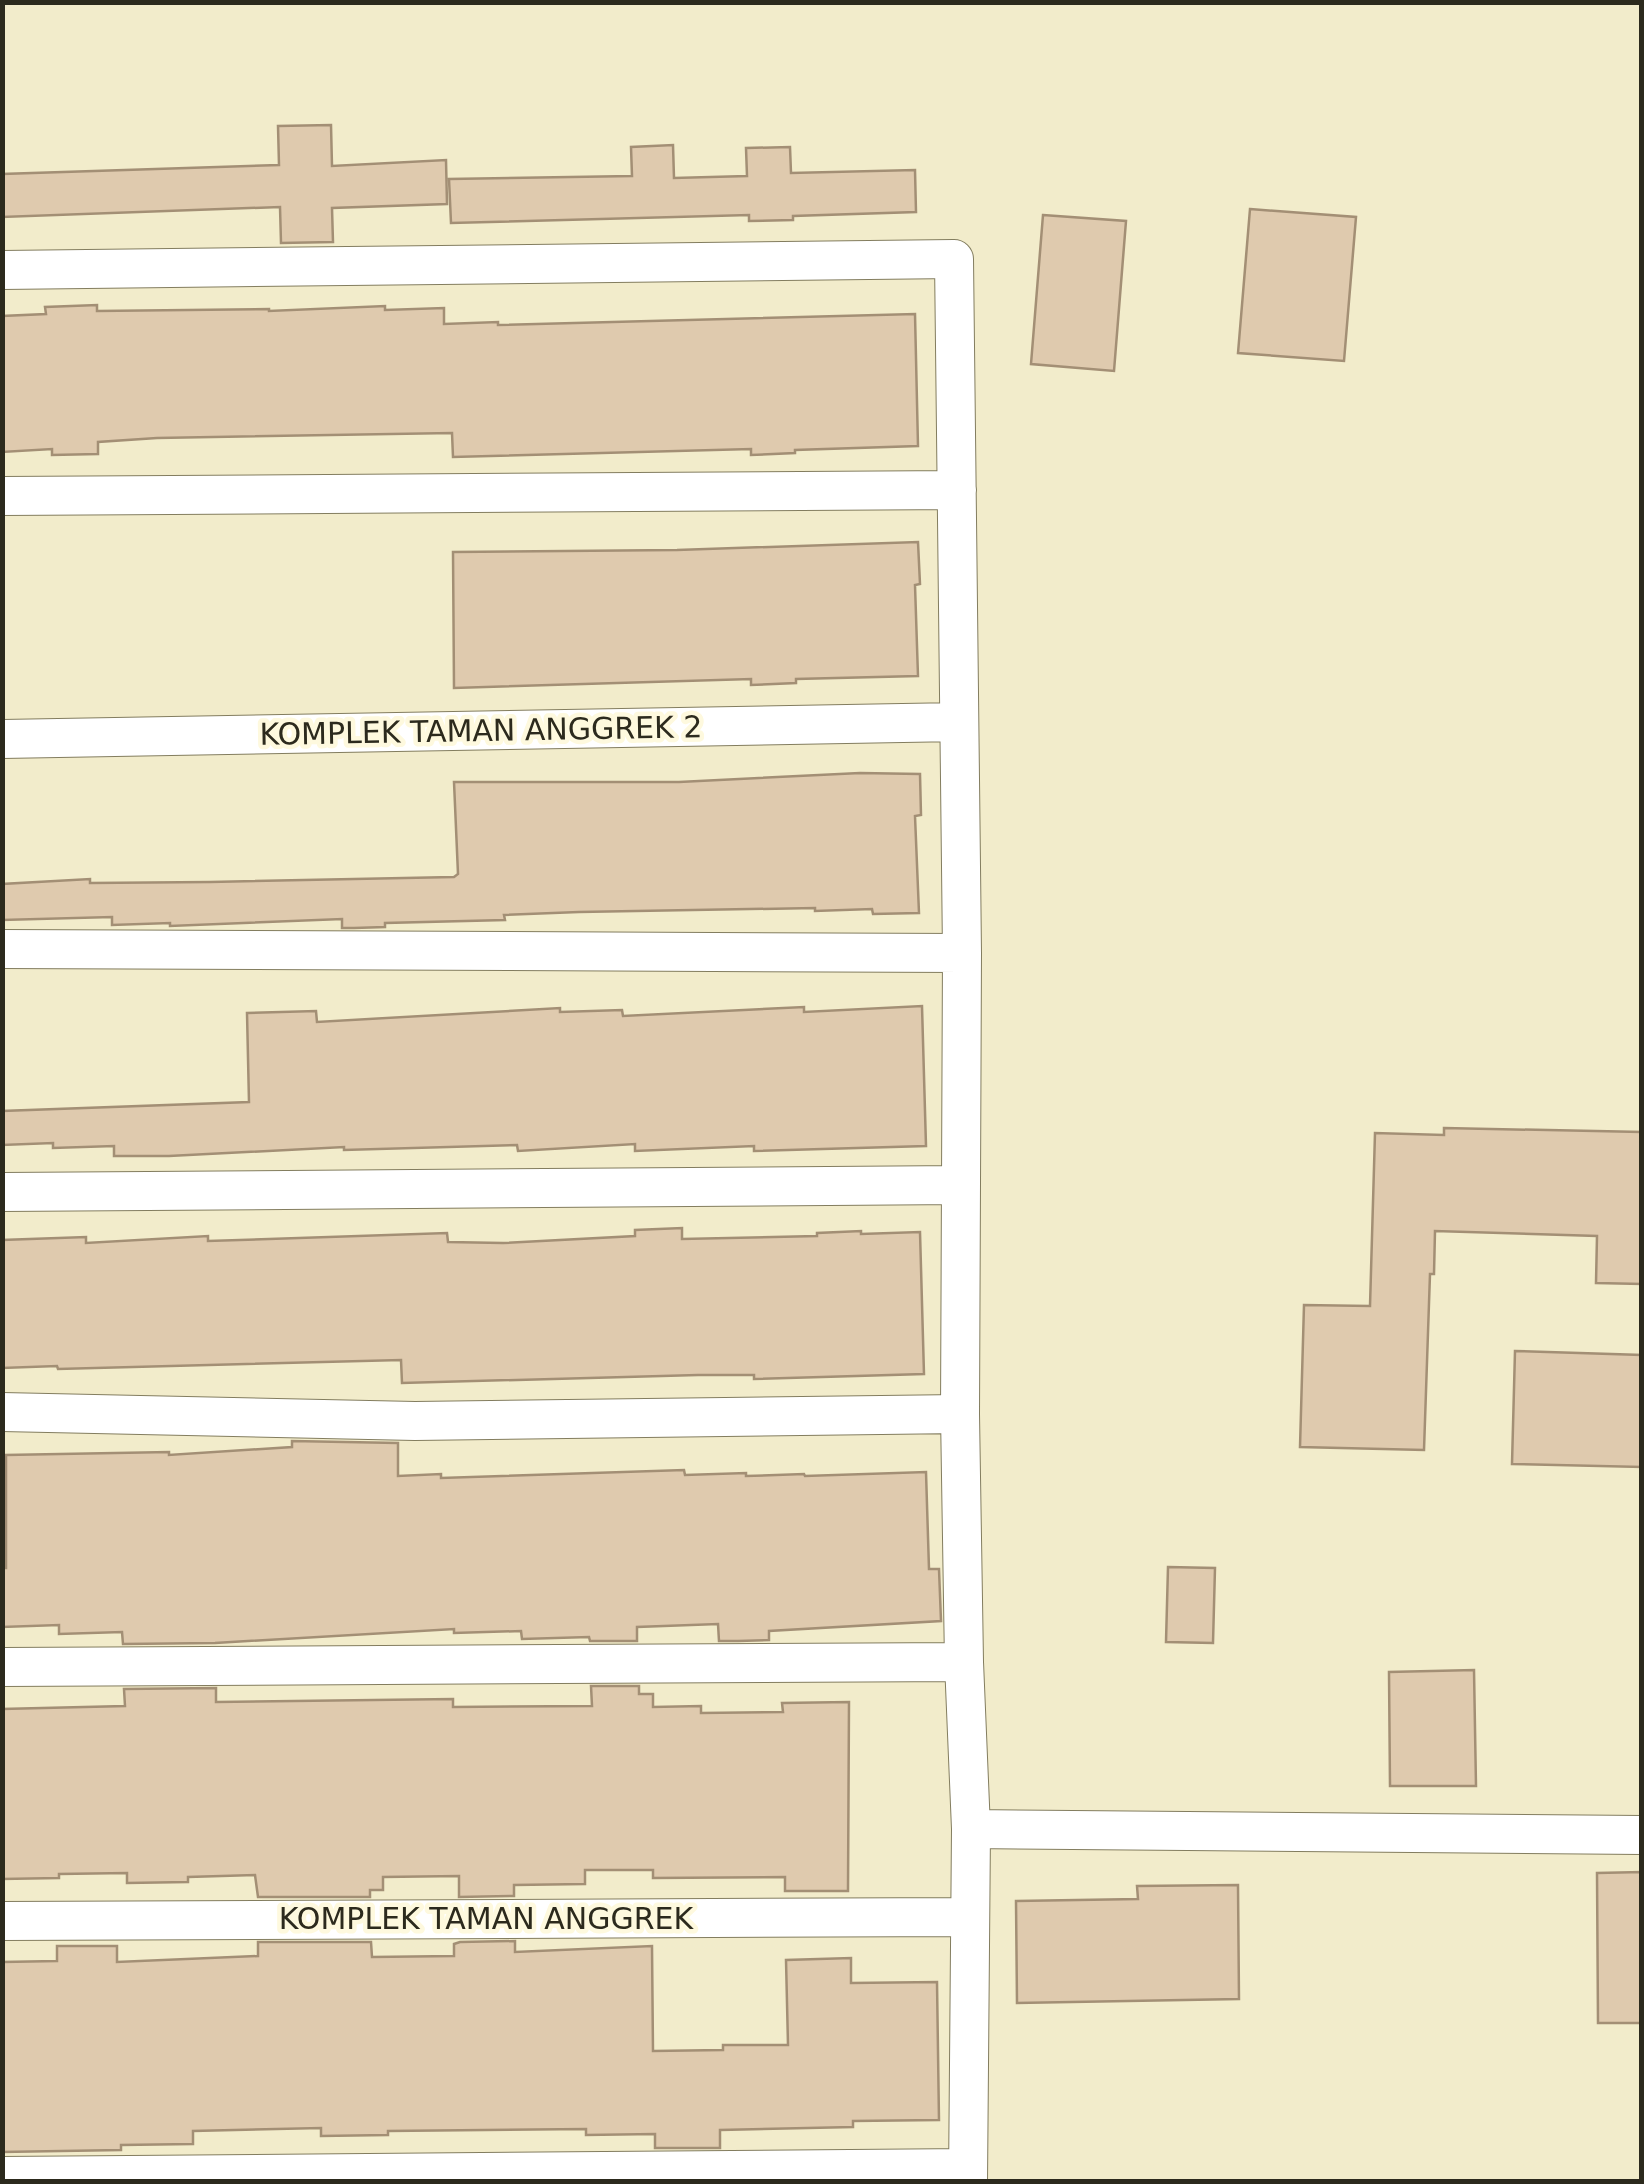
<svg xmlns="http://www.w3.org/2000/svg" width="1644" height="2184" font-family="'DejaVu Sans',sans-serif">
	<style>
		.building { fill: #dfcaae; stroke: #a38f75; stroke-width: 2.5 }
		.lines { fill: none; stroke-linecap: round; stroke-linejoin: round }
		.minor-casing { stroke: #837d5f; stroke-width: 40 }
		.minor { stroke: #fff; stroke-width: 38 }
		.labels { text-anchor: middle; stroke-width: 9; stroke-linejoin: round; paint-order: stroke }
		.street-label { font-size: 30px; fill: #2c2a1d; stroke: #fef9de }
	</style>
	<rect width="100%" height="100%" fill="#f2eccb"/>
	<path class="building" d="M331 125 332 166 446 160 447 204 332 208 333 242 281 243 280 207 2 217V174L279 165 278 126Z
		M673 145 674 178 747 176 746 148 790 147 791 173 915 170 916 212 793 216V220L749 221V215L451 223 449 179 632 176 631 147Z
		M1250 209 1356 217 1344 361 1238 353Z
		M1043 215 1126 221 1114 371 1031 364Z
		M97 305V311L269 309V311L385 306V310L444 308V324L498 322V325L915 314 918 446 795 450V453L751 455V449L453 457 452 433 157 438 98 442V454L52 455V449L2 452V316L46 314 45 307Z
		M918 542 920 584 915 585 918 676 796 679V683L751 685V679L454 688 453 552 677 550Z
		M860 773 920 774 921 815 915 816 919 913 873 914 872 909 815 911V908L579 912 504 915 505 920 385 923V927L354 928H342V919L170 926V923L112 925V917L2 920V884L90 879V883L210 882 454 877 458 874 454 782H679Z
		M922 1006 926 1146 754 1151V1146L635 1151V1144L518 1151 517 1145 344 1150V1147L169 1156H114V1146L53 1148V1143L2 1145V1111L249 1102 247 1013 316 1011 317 1022 560 1008V1012L622 1010 623 1016 804 1007V1012Z
		M1444 1128 1642 1132V1284L1596 1283 1597 1236 1435 1231 1434 1274H1430L1424 1450 1300 1447 1304 1305 1370 1306 1375 1133 1444 1135Z
		M682 1228V1239L817 1236V1233L861 1231V1234L920 1232 924 1374 754 1379V1375H698L402 1383 401 1360 58 1369 57 1366 2 1368V1240L86 1237V1243L208 1236V1241L447 1233 448 1242 503 1243 635 1236V1230Z
		M1515 1351 1642 1355V1467L1512 1464Z
		M292 1441 398 1443V1476L441 1474V1478L684 1470 685 1475 746 1473V1476L804 1474 805 1476 926 1472 929 1569H939L941 1621 769 1631V1640L738 1641H719L718 1624 637 1627V1641H590L589 1637 522 1639 521 1631 454 1633V1629L215 1643 123 1644 122 1632 59 1634V1625L2 1627V1568H6V1455L169 1452V1455L292 1447Z
		M1168 1567 1215 1568 1213 1643 1166 1642Z
		M1474 1670 1476 1786H1390L1389 1672Z
		M591 1686H639V1694H653V1707L701 1706V1713L783 1712 782 1703 849 1702 848 1891H785V1877L653 1878V1870H585V1884L514 1885V1896L459 1897V1876L383 1877V1890H370V1897H258L255 1875 188 1877V1882L127 1883V1873L59 1874V1878L2 1879V1709L125 1706 124 1689 216 1688V1702L453 1699V1707L592 1706Z
		M1642 1872V2023H1598L1597 1873Z
		M1238 1885 1239 1999 1017 2003 1016 1901 1138 1899 1137 1886Z
		M515 1941V1952L652 1946 653 2051 723 2050V2045H788L786 1960 851 1958V1983L937 1982 939 2120 853 2121V2127L720 2130V2148H655V2134L586 2135V2129L388 2131V2135L321 2136V2128L193 2131V2144L121 2145V2150L2 2152V1962L57 1961V1946H117V1962L258 1956V1942H371L372 1957 454 1956V1944L460 1942Z"/>
	<g class="lines">
		<g class="minor-casing">
			<path id="minor" d="M2 270 954 259 962 953 960 1414 964 1662 971 1829 968 2182
				M2 496 957 490
				M2 739 959 722
				M2 949 962 953
				M2 1192 960 1185
				M2 1412 415 1421 960 1414
				M2 1667 964 1662
				M971 1829 1642 1835
				M2 1921 969 1917
				M2 2176 968 2168"/>
		</g>
		<use href="#minor" class="minor"/>
	</g>
	<g class="labels">
		<g class="street-label">
			<text transform="translate(481 731) rotate(-1)" y="10">KOMPLEK TAMAN ANGGREK 2</text>
			<text x="486" y="1929">KOMPLEK TAMAN ANGGREK</text>
		</g>
	</g>
	<rect width="1644" height="2184" fill="none" stroke="#2c2a1d" stroke-width="10"/>
</svg>
